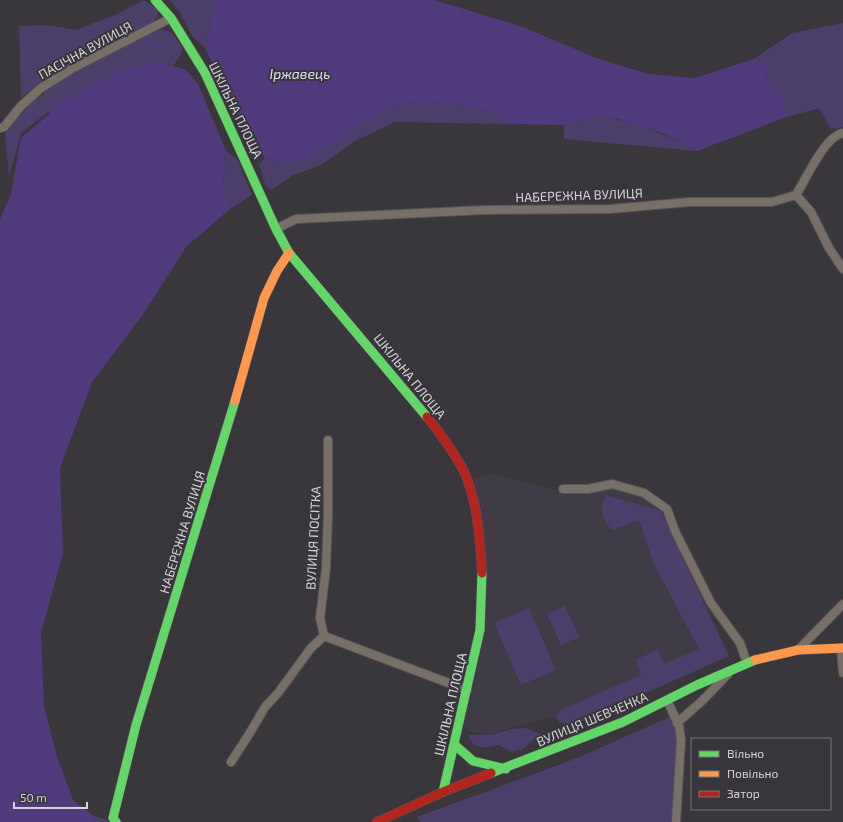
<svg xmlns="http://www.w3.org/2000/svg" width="843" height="822" font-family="'Exo 2',sans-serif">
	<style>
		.built { fill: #3f3c47 }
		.green { fill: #4d3f6b }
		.water { fill: #523b7d }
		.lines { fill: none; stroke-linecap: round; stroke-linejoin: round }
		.street-casing { stroke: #555456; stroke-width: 10 }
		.fast-casing { stroke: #555456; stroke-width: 10 }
		.slow-casing { stroke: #555456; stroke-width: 10 }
		.jam-casing { stroke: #555456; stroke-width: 10 }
		.street { stroke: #787068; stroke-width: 8 }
		.fast { stroke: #63d668; stroke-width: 9 }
		.slow { stroke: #ff974d; stroke-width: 9 }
		.jam { stroke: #b3261e; stroke-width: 9 }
		.labels { text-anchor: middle; stroke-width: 4; stroke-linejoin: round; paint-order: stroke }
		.street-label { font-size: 13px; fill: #d5d4d8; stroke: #38363c }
		.water-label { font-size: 14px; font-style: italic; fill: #e3def3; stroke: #38363c }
	</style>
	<rect width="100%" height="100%" fill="#39373b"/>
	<path class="built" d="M491 473 563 492 611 488 632 492 645 498 658 509 721 644 567 715 534 721 494 733H477L463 729 485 630 472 479Z"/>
	<path class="green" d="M144 0 158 10 157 17 153 22C108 45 60 64 21 98L19 26 48 25 76 30 115 15Z
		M170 0H218L212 16 205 48 192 36 181 14Z
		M843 23V127L831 129 819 108 784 118V104L765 76 769 64 754 59 792 33Z
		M155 30H166L173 34 182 47V53L173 66 161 63 68 98 50 114 48 112 21 133 9 177 5 133 34 100 43 95 47 87 64 76Z
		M403 102 453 103 492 111 508 124 395 122 355 141 321 165 294 175 271 190 265 184 259 164 265 158 284 163 330 145 373 115Z
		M595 116C634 120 662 133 697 151L564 139V125Z
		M226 151 237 159 252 195 230 209 223 186Z
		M606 495C624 501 642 505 661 511L729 656 576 724 560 723 555 716 563 709 641 675 636 660 658 649 664 664 699 649 654 564 639 520 613 530C601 521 599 507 606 495Z
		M565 606 579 637 561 645 547 614Z
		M529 608 556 670 521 685 494 623Z
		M674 715 679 726 676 822H420L417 817 577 758Z
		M526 728 540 734 523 749 511 752 499 745C485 748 474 751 468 735L495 734 511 729Z
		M92 815 109 821 110 822H94Z"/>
	<path class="water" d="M218 0H434L523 27 596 58 648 74 695 78 754 59 769 64 765 76 784 104V118L697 151 660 132 619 119 595 116 564 125 508 124 492 111 453 103 403 102 373 115 330 145 309 157 284 163 265 158 239 118 205 48 212 16Z
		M162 63 186 70 198 84 226 151 223 186 230 209 186 247 144 313 92 382 60 468 63 553 41 633 44 706 57 757 73 800 92 815 94 822H0V219L11 194 21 138 68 98 122 71Z"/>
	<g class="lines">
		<g class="street-casing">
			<path id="street" d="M0 128 4 127 21 106 41 88 73 68 171 18
				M796 195 811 212 829 248 843 269
				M796 195C806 179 825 136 843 133
				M276 229 296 219 484 210 610 209 689 202H772L796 195
				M563 489H588L612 484 644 493 667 509 675 531 711 603 740 643 747 663
				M324 636 320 618 326 568 328 515V440
				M324 636 467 690
				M841 648 843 673
				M798 650 843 604
				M667 700 679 726 681 740 676 822
				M677 723 703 700 728 674
				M231 762 248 736 265 707 278 693 311 648 324 636"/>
		</g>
		<g class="fast-casing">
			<path id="fast" d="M155 0 171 18 205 73 276 229 289 253 427 417
				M455 745 473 761 506 769
				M491 773 623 722 697 685 755 660
				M443 792 480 630 482 573
				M116 822 113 818 136 725 235 401"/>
		</g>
		<g class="slow-casing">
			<path id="slow" d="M235 401 264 298 277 271 289 253
				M755 660 798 650 843 648"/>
		</g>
		<g class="jam-casing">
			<path id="jam" d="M427 417C438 430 460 461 466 476 478 507 480 540 482 573
				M377 822 443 792 491 773"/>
		</g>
		<use href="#street" class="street"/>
		<use href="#fast" class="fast"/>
		<use href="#slow" class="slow"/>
		<use href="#jam" class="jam"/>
	</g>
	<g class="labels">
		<g class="street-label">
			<text transform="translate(85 50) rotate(-29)" y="5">ПАСІЧНА ВУЛИЦЯ</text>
			<text transform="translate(236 110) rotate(64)" y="5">ШКІЛЬНА ПЛОЩА</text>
			<text transform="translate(579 195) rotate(-2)" y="5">НАБЕРЕЖНА ВУЛИЦЯ</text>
			<text transform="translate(410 376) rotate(51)" y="5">ШКІЛЬНА ПЛОЩА</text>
			<text transform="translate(182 532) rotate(-73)" y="5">НАБЕРЕЖНА ВУЛИЦЯ</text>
			<text transform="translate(313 538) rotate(-87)" y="5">ВУЛИЦЯ ПОСІТКА</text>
			<text transform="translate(450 704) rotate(-77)" y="5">ШКІЛЬНА ПЛОЩА</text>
			<text transform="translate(592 719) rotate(-23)" y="5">ВУЛИЦЯ ШЕВЧЕНКА</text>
		</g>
		<g class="water-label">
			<text x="300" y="79">Іржавець</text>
		</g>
	</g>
	<rect x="691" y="738" width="140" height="72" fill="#38363c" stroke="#77757a"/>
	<rect x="699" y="751" width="20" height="6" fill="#63d668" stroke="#77757a"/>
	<text x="727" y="758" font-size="12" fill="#d5d4d8">Вільно</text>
	<rect x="699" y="771" width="20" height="6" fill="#ff974d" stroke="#77757a"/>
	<text x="727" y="778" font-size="12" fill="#d5d4d8">Повільно</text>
	<rect x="699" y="791" width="20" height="6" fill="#b3261e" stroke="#77757a"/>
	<text x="727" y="798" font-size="12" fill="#d5d4d8">Затор</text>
	<path d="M14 802v6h73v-6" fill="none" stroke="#d5d4d8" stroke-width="2"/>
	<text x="20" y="802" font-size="12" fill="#d5d4d8" stroke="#38363c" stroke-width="3" paint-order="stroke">50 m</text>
</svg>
